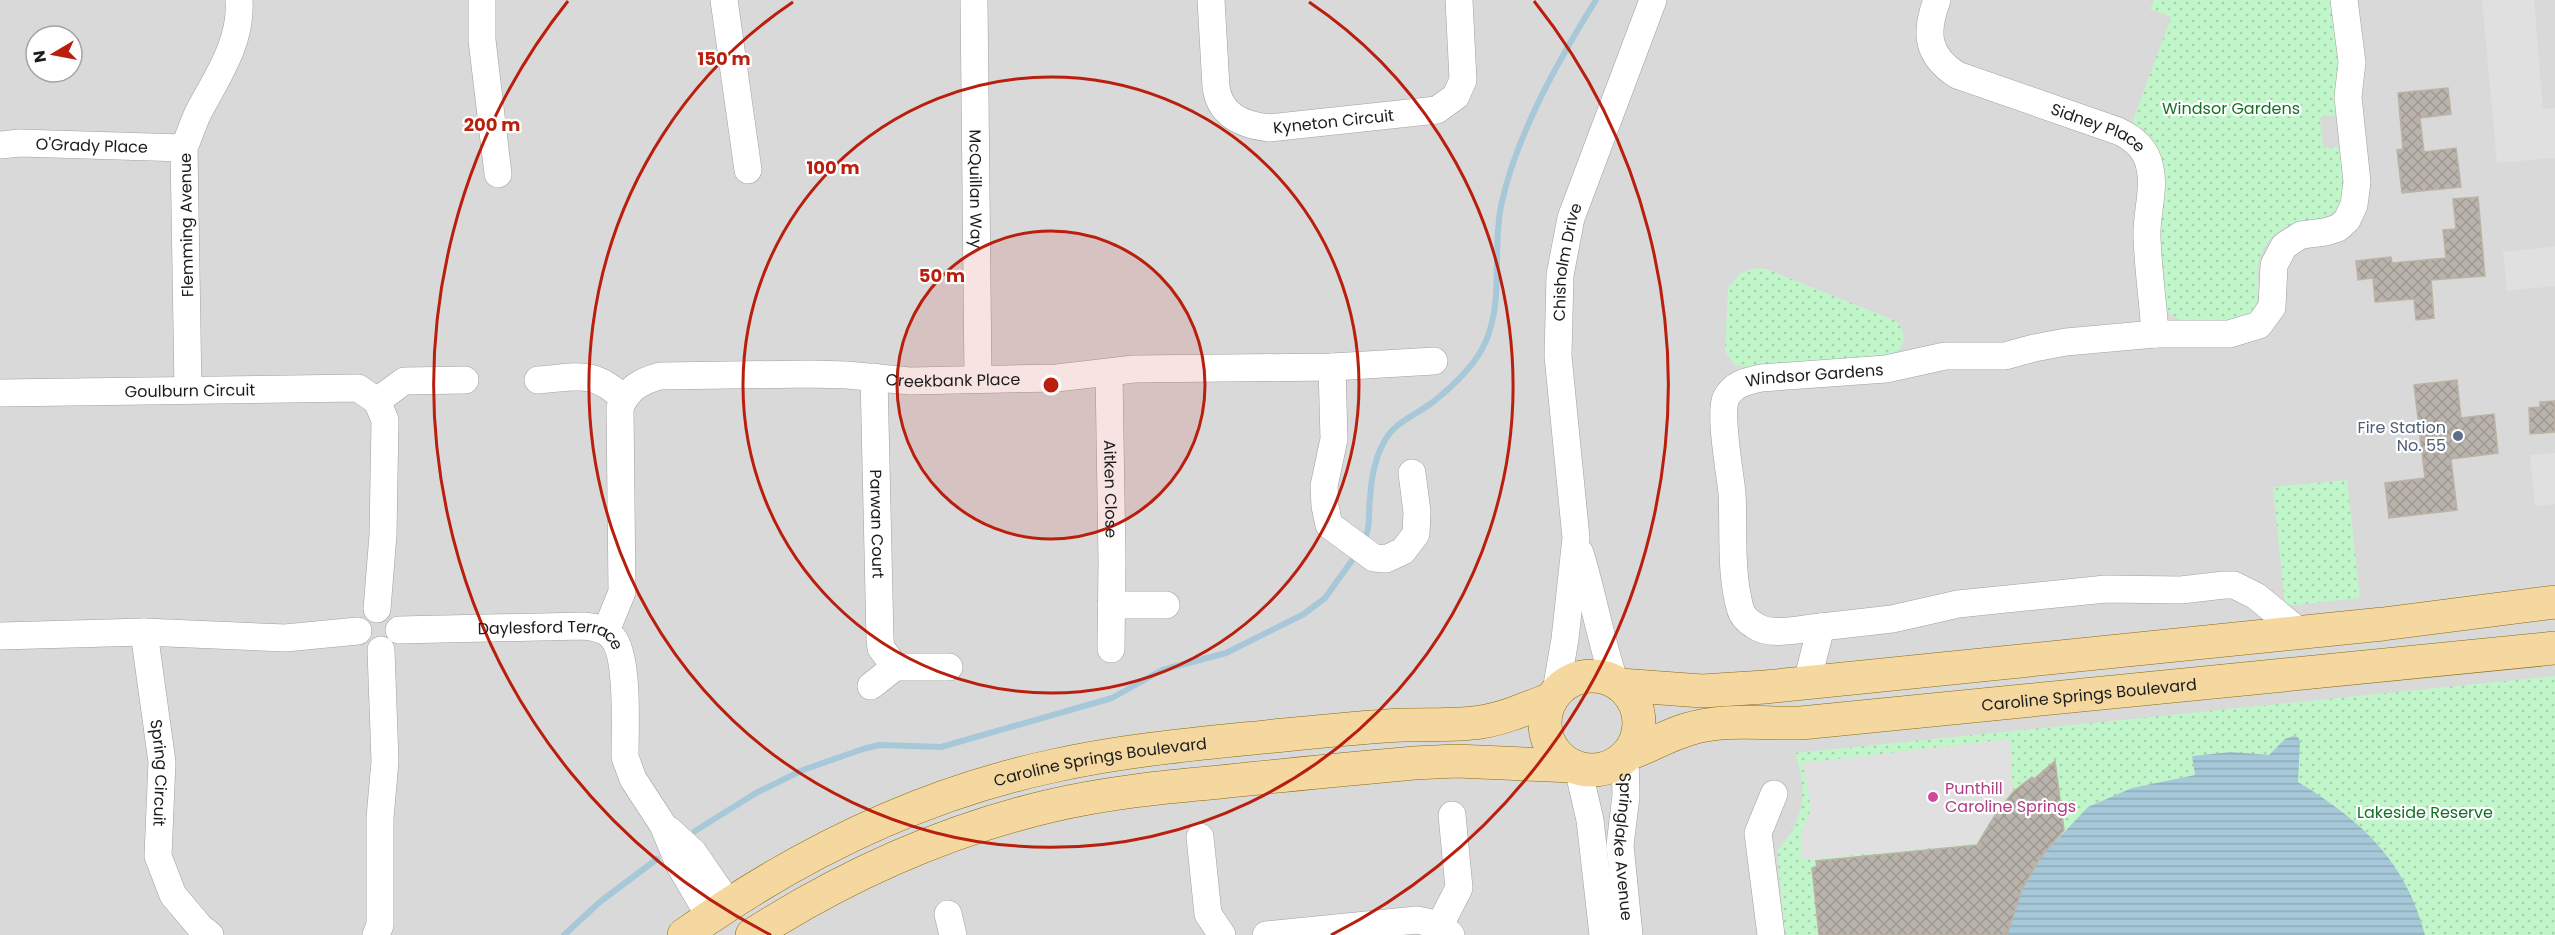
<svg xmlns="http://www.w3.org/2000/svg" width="2555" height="935" font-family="Poppins,sans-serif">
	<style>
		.residential { fill: #dad9d9; fill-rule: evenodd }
		.park { fill: url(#park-dots) }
		.parking { fill: #e0e0e0 }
		.water { fill: url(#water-rules) }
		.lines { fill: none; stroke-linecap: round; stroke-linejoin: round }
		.stream { stroke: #a6c8d8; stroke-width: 6 }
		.building { fill: url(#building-cross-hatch); stroke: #bdb2a6; stroke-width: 1.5 }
		.minor-casing { stroke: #a0a0a0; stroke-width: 28 }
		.major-casing { stroke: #896b0b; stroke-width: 34 }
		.minor { stroke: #fff; stroke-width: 27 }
		.major { stroke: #f4d8a0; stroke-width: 33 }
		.ring { fill: none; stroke: #ba1f0e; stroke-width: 3 }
		.service-dot { fill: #5c6f8a; stroke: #fff; stroke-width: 2 }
		.hotel-dot { fill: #d1479c; stroke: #fff; stroke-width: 2 }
		.labels { text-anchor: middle; stroke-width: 4.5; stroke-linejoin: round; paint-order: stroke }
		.park-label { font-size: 16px; fill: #137124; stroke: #fff }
		.street-label { font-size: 16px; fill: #1c1c1c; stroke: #fff }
		.service-label { font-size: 16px; fill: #4e5e75; stroke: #fff; text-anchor: end }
		.hotel-label { font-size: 16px; fill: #b23c85; stroke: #fff; text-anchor: start }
		.centre { fill: #ba1f0e; stroke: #fff; stroke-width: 3 }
		.ring-label { font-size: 18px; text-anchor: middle; font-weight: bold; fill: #ba1f0e; stroke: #fff; stroke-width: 4.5; stroke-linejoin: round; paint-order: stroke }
	</style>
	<defs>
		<pattern id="park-dots" width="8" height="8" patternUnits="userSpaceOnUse" patternTransform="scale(1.5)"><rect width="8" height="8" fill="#c1f5ca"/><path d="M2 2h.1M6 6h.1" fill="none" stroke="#a5d1ad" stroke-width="1.8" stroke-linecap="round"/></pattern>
		<pattern id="water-rules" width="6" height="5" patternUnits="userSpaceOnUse" patternTransform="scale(1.5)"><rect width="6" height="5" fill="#a6c8d8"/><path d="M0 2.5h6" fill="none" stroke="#8eabb9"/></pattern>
		<pattern id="building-cross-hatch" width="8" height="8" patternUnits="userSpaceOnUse" patternTransform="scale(1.5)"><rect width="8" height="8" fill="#b9b3ac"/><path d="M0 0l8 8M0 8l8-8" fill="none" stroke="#9e9993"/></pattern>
	</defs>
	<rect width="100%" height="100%" fill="#edeae2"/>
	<path class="residential" d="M0 0H2555V935H0ZM36 36H72V72H36Z"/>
	<path class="park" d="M2154 0H2333L2338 62 2337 115 2320 117 2323 148 2340 147C2341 160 2344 175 2344 188 2341 234 2294 210 2271 238 2265 246 2259 256 2258 267 2257 287 2264 314 2236 320 2227 322 2217 321 2209 321 2192 322 2178 323 2166 310L2133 120 2171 17 2150 9Z
		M1755 268 1766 269 1894 320C1905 327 1906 339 1900 350L1885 355 1752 368 1735 365 1725 351 1728 288 1741 273Z
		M2347 480 2360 598 2285 606 2273 487Z
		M2555 676V935H1785L1777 851C1804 821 1809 791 1795 753Z"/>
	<path class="parking" d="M2482 0H2534L2543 109 2555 108V158L2497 163Z
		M2555 246V286L2507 291 2503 252Z
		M2555 453V504L2535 506 2530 455Z
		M2010 739 2013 790 1996 812 1976 844 1801 860V834L1811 809 1803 763Z"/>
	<path class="water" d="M2293 736 2298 737 2300 742 2298 782C2362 821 2405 860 2425 935H2007L2022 889 2040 858 2088 807 2132 788 2195 775 2192 756 2231 752 2269 755 2285 739Z"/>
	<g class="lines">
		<path class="stream" d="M1363 543C1371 529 1368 515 1370 499 1371 481 1375 458 1384 442 1394 422 1416 415 1433 402 1452 387 1476 364 1486 341 1504 298 1492 250 1501 206 1516 135 1558 61 1596 0
			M695 831 756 793 803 770 863 749 879 745 941 747 1112 698 1162 670 1226 653 1304 614 1325 598 1356 555
			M564 935 601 901 657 859"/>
	</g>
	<path class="building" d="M2448 88 2451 114 2420 118 2424 152 2456 148 2461 187 2402 193 2397 150 2403 149 2398 93Z
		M2478 197 2485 276 2431 280 2434 318 2416 320 2414 299 2375 302 2373 278 2358 280 2356 261 2391 257 2392 263 2446 258 2443 230 2456 229 2453 199Z
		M2457 380 2461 418 2494 414 2498 453 2451 459 2457 510 2389 518 2385 483 2425 478 2414 385Z
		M2555 401V432L2530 434 2529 408 2540 407V402Z
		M2055 761 2064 830 2040 858 2022 889 2007 935H1819L1812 868 1817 867 1816 861 1977 845 1997 812 2013 792 2032 777 2034 779Z"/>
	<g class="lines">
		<g class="minor-casing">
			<g id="minor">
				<path d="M482 0V40L498 174"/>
				<path d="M724 0 748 170"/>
				<path id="s1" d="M974 0 978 379"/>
				<path id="s2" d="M1211 0 1216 87C1220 116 1243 125 1269 128L1437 110 1456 96 1463 80 1459 0"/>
				<path id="s3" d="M1937 0C1925 32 1926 55 1957 75L2118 131C2134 138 2147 150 2150 168 2155 190 2146 214 2147 237 2148 269 2153 302 2155 334"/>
				<path id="s4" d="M0 145 20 143 184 148"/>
				<path d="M1332 367 1334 439 1324 486 1325 506 1329 525 1374 558 1386 559 1403 551 1416 534 1417 512 1412 473"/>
				<path id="s5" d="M1109 373 1112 561 1111 649"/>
				<path id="s6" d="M874 377 880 639 881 648 895 667"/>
				<path d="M538 380C578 377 593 369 624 399"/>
				<path d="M188 390 184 148C189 136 193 124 198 113 217 77 242 42 239 0"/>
				<path id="s7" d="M0 393 358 388 377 401 385 420 383 535 377 609"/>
				<path d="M377 401 404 381 465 380"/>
				<path d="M1580 553C1593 595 1600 638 1614 680"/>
				<path d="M1111 605H1166"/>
				<path id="s8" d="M1821 627C1802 628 1771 638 1754 625 1747 621 1742 616 1740 608 1730 571 1734 531 1732 493 1730 473 1719 414 1726 398 1733 384 1747 381 1761 378L1886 369 1945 356H2005L2034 348 2066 342 2155 334H2229L2259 325 2272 307 2274 265 2284 246 2301 235 2325 232 2338 228 2347 220 2354 205 2357 182 2348 97 2352 62 2344 0"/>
				<path id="s9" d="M399 630 584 626C595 627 606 629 613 638 629 657 625 730 625 757L633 779 663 825 679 864 710 917"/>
				<path id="s10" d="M606 631 622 592 620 408C627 389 641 381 660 376L810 374 847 375 910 381 1057 378 1134 369 1332 367 1434 361"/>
				<path id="s11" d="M144 632 162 762 158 856 173 895 200 927 210 935"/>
				<path d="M0 636 144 632 285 638 358 631"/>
				<path d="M1807 682 1821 627 1892 619 1958 604 2106 589 2181 590 2224 585H2234L2256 596 2301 633"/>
				<path d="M871 686 895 667H949"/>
				<path id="s12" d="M1556 691 1565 639 1576 538 1558 356 1560 275 1571 218 1653 0"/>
				<path id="s13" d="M1625 757 1626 796 1620 845 1629 935"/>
				<path d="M1578 768 1590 820 1603 935"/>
				<path d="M669 830 693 852 728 903"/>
				<path d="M1200 837 1208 914 1222 935"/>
				<path d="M948 914 953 935"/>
				<path d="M1440 925 1459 888 1452 815"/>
				<path d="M376 935 380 925V818L385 761 381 650"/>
				<path d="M1266 935 1417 920 1440 925 1451 935"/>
				<path d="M1771 935 1758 833 1774 794"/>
			</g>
		</g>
		<g class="major-casing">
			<g id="major">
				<circle cx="1592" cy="723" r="47"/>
				<path d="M1620 685 1702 691 1765 687 2383 624 2555 602"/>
				<path id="s14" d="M1628 754C1649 747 1667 735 1689 729 1724 718 1765 724 1801 723L2555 648"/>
				<path id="s15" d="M684 935C795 856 918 795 1053 766 1129 749 1207 743 1284 735 1324 731 1364 727 1403 725 1429 724 1456 726 1481 722 1505 718 1528 708 1551 699"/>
				<path d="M752 935C843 877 944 831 1050 806 1105 793 1163 787 1220 782 1284 775 1349 769 1414 763L1456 761 1573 766"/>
			</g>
		</g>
		<use href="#minor" class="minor"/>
		<use href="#major" class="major"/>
	</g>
	<circle cx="1051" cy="385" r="154" fill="#ba1f0e" fill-opacity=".12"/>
	<g class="ring">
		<circle cx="1051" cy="385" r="154"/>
		<circle cx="1051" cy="385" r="308"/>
		<path d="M1309 2A462 462 0 1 1 793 2"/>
		<path d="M771 935A617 617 0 0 1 568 1M1534 1A617 617 0 0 1 1331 935"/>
	</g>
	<circle class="service-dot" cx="2458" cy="436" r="6"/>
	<circle class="hotel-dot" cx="1933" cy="797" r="6"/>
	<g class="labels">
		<g class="park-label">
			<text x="2231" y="114">Windsor Gardens</text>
			<text x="2425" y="818">Lakeside Reserve</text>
		</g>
		<g class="street-label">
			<text dy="6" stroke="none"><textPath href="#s2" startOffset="225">Kyneton Circuit</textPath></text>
			<text dy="6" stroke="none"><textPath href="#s3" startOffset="237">Sidney Place</textPath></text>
			<text dy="6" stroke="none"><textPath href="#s4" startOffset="92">O'Grady Place</textPath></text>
			<text dy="6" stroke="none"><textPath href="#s1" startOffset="189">McQuillan Way</textPath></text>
			<text transform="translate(186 225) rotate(-91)" y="6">Flemming Avenue</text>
			<text dy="6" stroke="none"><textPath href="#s12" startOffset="432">Chisholm Drive</textPath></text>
			<text dy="6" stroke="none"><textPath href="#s8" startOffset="398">Windsor Gardens</textPath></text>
			<text dy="6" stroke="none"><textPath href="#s10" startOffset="573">Creekbank Place</textPath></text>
			<text dy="6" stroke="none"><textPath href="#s7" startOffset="190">Goulburn Circuit</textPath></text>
			<text dy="6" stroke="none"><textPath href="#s5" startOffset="116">Aitken Close</textPath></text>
			<text dy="6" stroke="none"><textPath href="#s6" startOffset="147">Parwan Court</textPath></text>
			<text dy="6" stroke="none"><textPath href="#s9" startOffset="154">Daylesford Terrace</textPath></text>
			<text dy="6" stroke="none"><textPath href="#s14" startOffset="468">Caroline Springs Boulevard</textPath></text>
			<text dy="6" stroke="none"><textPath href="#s15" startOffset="456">Caroline Springs Boulevard</textPath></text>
			<text dy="6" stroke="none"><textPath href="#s11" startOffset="142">Spring Circuit</textPath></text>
			<text dy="6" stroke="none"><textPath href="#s13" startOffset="90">Springlake Avenue</textPath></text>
		</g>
		<g class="service-label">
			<text x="2446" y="433">Fire Station<tspan x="2446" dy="18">No. 55</tspan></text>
		</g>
		<g class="hotel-label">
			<text x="1945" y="794">Punthill<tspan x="1945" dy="18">Caroline Springs</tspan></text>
		</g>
	</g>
	<circle cx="1051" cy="385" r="9" class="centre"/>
	<g class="ring-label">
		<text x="724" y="65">150 m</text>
		<text x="492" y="131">200 m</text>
		<text x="833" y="174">100 m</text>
		<text x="942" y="282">50 m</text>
	</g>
	<g transform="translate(54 54) rotate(260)"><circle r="28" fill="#ffffff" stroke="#a4a4a4" stroke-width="1.5"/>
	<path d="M0-4.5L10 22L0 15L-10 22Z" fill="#ba1f0e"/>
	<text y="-9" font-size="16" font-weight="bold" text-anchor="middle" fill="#1c1c1c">N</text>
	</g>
</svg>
